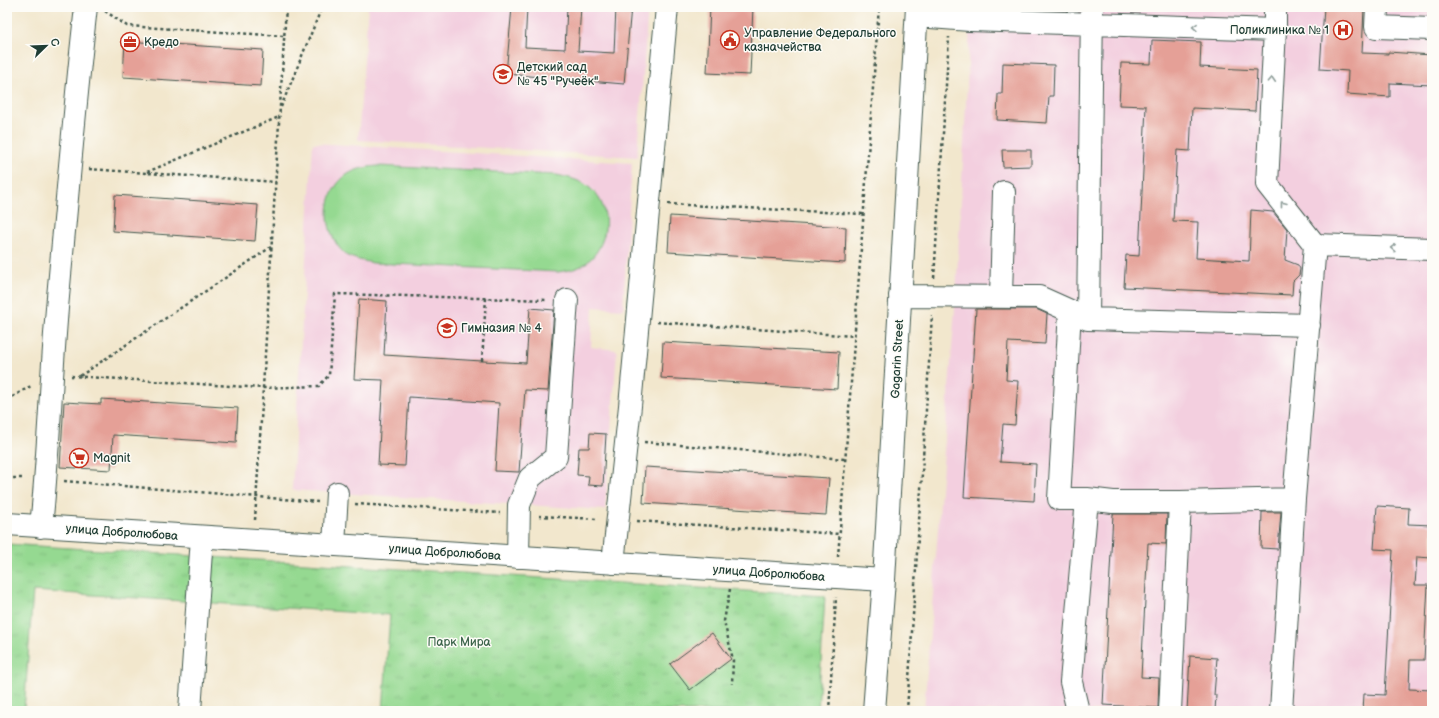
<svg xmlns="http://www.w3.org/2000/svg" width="1439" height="718" font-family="'Balsamiq Sans',sans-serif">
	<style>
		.built { fill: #f3cfdf }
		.park { fill: url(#park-tufts); stroke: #5a8b62 }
		.pitch { fill: #95d991; stroke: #5a8b62 }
		.building { fill: #e5a097 }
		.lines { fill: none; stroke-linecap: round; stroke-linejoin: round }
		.minor-casing { stroke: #3f564b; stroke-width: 24 }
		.path { stroke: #3f564b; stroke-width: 2.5; stroke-dasharray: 3 3; stroke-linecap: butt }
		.minor { stroke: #fff; stroke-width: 22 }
		.oneway { stroke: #8f9e9a }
		.labels { text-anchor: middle; stroke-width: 3; stroke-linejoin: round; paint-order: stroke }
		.poi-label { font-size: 12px; fill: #1f3d34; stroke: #fdfcf7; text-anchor: start }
		.street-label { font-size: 12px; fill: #1f3d34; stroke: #fdfcf7 }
		.park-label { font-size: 12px; fill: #3c644b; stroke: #fdfcf7 }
	</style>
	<defs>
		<pattern id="park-tufts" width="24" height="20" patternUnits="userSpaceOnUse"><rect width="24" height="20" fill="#95d991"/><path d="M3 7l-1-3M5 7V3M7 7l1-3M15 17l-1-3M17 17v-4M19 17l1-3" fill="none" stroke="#80bb7e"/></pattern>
	</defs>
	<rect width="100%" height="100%" fill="#fdfcf7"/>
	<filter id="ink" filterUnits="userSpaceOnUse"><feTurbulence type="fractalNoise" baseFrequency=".025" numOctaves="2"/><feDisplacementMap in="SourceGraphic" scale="8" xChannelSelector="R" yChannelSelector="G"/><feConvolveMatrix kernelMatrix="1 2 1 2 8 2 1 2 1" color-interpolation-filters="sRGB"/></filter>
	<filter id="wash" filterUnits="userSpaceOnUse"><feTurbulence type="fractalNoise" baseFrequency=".012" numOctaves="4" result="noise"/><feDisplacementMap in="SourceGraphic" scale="16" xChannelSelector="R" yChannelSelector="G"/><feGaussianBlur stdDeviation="0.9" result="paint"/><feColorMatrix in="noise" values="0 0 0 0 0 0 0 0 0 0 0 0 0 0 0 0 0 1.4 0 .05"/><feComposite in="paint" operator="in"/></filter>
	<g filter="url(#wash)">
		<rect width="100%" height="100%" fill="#f2e7cd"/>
		<path class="built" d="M368 7H648L637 157 358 140Z
			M971 7H1432V711H924L956 296Z
			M313 143 632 163 623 309 593 307 591 347 617 350 605 510 292 490Z"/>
		<path class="park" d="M7 544 825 596 818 711H383L390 615 33 591 24 711H7Z"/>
		<path class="pitch" d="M378 166 557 175C570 178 581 180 591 189 616 210 607 256 577 268 571 270 564 271 558 272L373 263C364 261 350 259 344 253 322 232 322 191 348 174 358 168 367 167 378 166Z"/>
		<g id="blocks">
			<path class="building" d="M512 7H527L525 47 565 49 567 7H581L578 51 614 53 616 7H631L624 84 506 74Z
				M710 7H753L750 75 707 73Z
				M1324 7H1364L1362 53 1388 54V52L1432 55V85L1390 83V97L1347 94 1348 71 1320 69Z
				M1152 40 1201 42 1200 67 1257 70 1255 111 1192 108 1190 151 1177 150 1173 221 1198 222 1196 258 1249 261 1251 210 1273 212 1287 229 1285 260 1298 265 1300 269 1299 275 1293 281 1292 295 1124 287 1126 255 1139 256 1146 106 1119 105 1121 63 1151 64Z
				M125 41 263 50 261 86 123 77Z
				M1003 63 1054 65 1053 96H1049L1047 123 997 120 998 94H1002Z
				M1002 150H1031V166L1003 167Z
				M115 195 258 205 255 241 113 231Z
				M670 216 846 227 845 263 668 252Z
				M359 299 387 301 384 355 482 361 526 363 530 308 554 310 548 391 525 390 519 472 495 471 499 403 409 397 405 466 378 465 383 380 354 379Z
				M976 309H1036L1047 314 1045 344 1008 342 1006 380 1018 381 1015 425 1003 424 1000 462 1036 464 1034 501 964 497Z
				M663 342 839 352 837 389 661 378Z
				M101 399 238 408 236 443 113 435 111 470 60 467 64 402 101 404Z
				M590 433 606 434 603 486 588 485 589 476 577 475 579 448H589Z
				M645 467 829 478 826 515 643 503Z
				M1377 506 1409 508 1408 524 1432 525V558L1417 557 1415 585H1428L1424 660H1410L1409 689 1432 690V711H1363L1364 694 1385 695 1393 550 1374 549Z
				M1262 512H1281L1278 549 1261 548Z
				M1113 514H1167L1166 544 1148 543 1141 677 1159 678 1158 708 1103 705Z
				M712 633 731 659 690 690 670 664Z
				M1190 656 1217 658 1214 695H1216L1215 711H1187Z"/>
		</g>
	</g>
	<g filter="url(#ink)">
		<use href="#blocks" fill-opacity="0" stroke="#3f564b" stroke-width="1"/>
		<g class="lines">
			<g class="minor-casing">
				<path id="minor" d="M1377 7 1376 27 1432 29
					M917 16 970 20 1275 30 1267 184 1315 245 1432 249
					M1275 30V7
					M900 296 1039 297 1088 319 1309 325
					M1001 296 1004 192
					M1070 311 1059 499H1087L1071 682 1078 711
					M1088 319 1092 7
					M1087 499 1113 502H1180L1170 711
					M1180 502 1294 499
					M7 524 884 580
					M41 527C49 450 51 373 58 297 67 200 75 103 86 7
					M334 545 337 493
					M518 557 519 505 530 478 556 457 567 300
					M613 563 630 406 667 7
					M190 711 202 537
					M874 711 884 580 917 7
					M1281 711 1294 499 1315 245"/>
			</g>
			<path class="path" d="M105 11 127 26 284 36
				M281 107 322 7
				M89 169 276 182
				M147 172 279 117
				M668 204 863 214
				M934 278 949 37
				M657 322 854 336
				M482 361 486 298
				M71 376 263 388 319 386 329 375 335 294 548 300
				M80 376 271 247
				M7 400 31 386
				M644 442 845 459
				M7 478H25
				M64 481 318 502
				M355 504 500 513
				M539 516 598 519
				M255 520 286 7
				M637 521 840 534
				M838 557 879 7
				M730 589 724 621 733 660 732 684
				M829 711 836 597
				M907 711 932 315"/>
			<use href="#minor" class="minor"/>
		</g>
		<defs><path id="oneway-chevron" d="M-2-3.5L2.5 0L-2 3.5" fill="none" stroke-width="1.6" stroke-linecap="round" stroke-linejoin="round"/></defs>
		<g class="oneway">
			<use href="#oneway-chevron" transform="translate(1195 27) rotate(-178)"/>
			<use href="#oneway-chevron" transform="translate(1272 80) rotate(-87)"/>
			<use href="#oneway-chevron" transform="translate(1283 204) rotate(-128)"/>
			<use href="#oneway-chevron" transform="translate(1393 248) rotate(-178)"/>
		</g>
	</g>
	<defs>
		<g id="hospital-ring" transform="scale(1)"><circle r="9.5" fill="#fdfcf7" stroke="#c8321e" stroke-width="1.5"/><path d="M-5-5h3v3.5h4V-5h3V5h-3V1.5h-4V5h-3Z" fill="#c8321e"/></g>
		<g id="civic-ring" transform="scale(1)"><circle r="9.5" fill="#fdfcf7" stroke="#c8321e" stroke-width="1.5"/><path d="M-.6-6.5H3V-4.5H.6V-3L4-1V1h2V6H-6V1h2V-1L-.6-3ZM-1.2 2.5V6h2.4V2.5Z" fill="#c8321e"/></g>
		<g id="office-ring" transform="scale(1)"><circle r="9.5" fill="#fdfcf7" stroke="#c8321e" stroke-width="1.5"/><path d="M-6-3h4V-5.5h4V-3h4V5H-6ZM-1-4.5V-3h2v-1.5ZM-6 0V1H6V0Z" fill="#c8321e"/></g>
		<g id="school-ring" transform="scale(1)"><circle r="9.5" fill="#fdfcf7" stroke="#c8321e" stroke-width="1.5"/><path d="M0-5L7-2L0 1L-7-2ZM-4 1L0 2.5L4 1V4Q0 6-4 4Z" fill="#c8321e"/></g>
		<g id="supermarket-ring" transform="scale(1)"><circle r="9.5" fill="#fdfcf7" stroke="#c8321e" stroke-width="1.5"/><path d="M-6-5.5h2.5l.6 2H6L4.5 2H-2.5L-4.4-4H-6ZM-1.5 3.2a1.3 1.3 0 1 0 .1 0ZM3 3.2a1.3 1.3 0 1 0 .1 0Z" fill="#c8321e"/></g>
	</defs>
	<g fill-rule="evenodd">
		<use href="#hospital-ring" x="1343" y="30"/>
		<use href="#civic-ring" x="730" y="40"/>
		<use href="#office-ring" x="130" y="42"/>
		<use href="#school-ring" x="503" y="74"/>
		<use href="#school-ring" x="447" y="328"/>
		<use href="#supermarket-ring" x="79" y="458"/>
	</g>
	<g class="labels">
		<g class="poi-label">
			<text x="1329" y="34" text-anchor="end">Поликлиника № 1</text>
			<text x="744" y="37">Управление Федерального<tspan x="744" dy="14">казначейства</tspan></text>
			<text x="144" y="46">Кредо</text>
			<text x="517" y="71">Детский сад<tspan x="517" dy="14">№ 45 "Ручеёк"</tspan></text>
			<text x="461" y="332">Гимназия № 4</text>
			<text x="93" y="462">Magnit</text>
		</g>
		<g class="street-label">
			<text transform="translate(897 359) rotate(-87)" y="4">Gagarin Street</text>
			<text transform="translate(122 532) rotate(4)" y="4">улица Добролюбова</text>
			<text transform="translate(445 552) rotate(4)" y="4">улица Добролюбова</text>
			<text transform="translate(769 573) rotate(4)" y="4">улица Добролюбова</text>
		</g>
		<g class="park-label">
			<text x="459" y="646">Парк Мира</text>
		</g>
	</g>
	<rect width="1439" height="718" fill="none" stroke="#fdfcf7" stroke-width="24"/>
	<g transform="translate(46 46) rotate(67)" stroke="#fdfcf7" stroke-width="3" paint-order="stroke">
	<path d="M0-3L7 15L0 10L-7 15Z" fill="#1f3d34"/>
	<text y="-6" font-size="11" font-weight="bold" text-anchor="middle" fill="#1f3d34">С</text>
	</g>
</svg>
